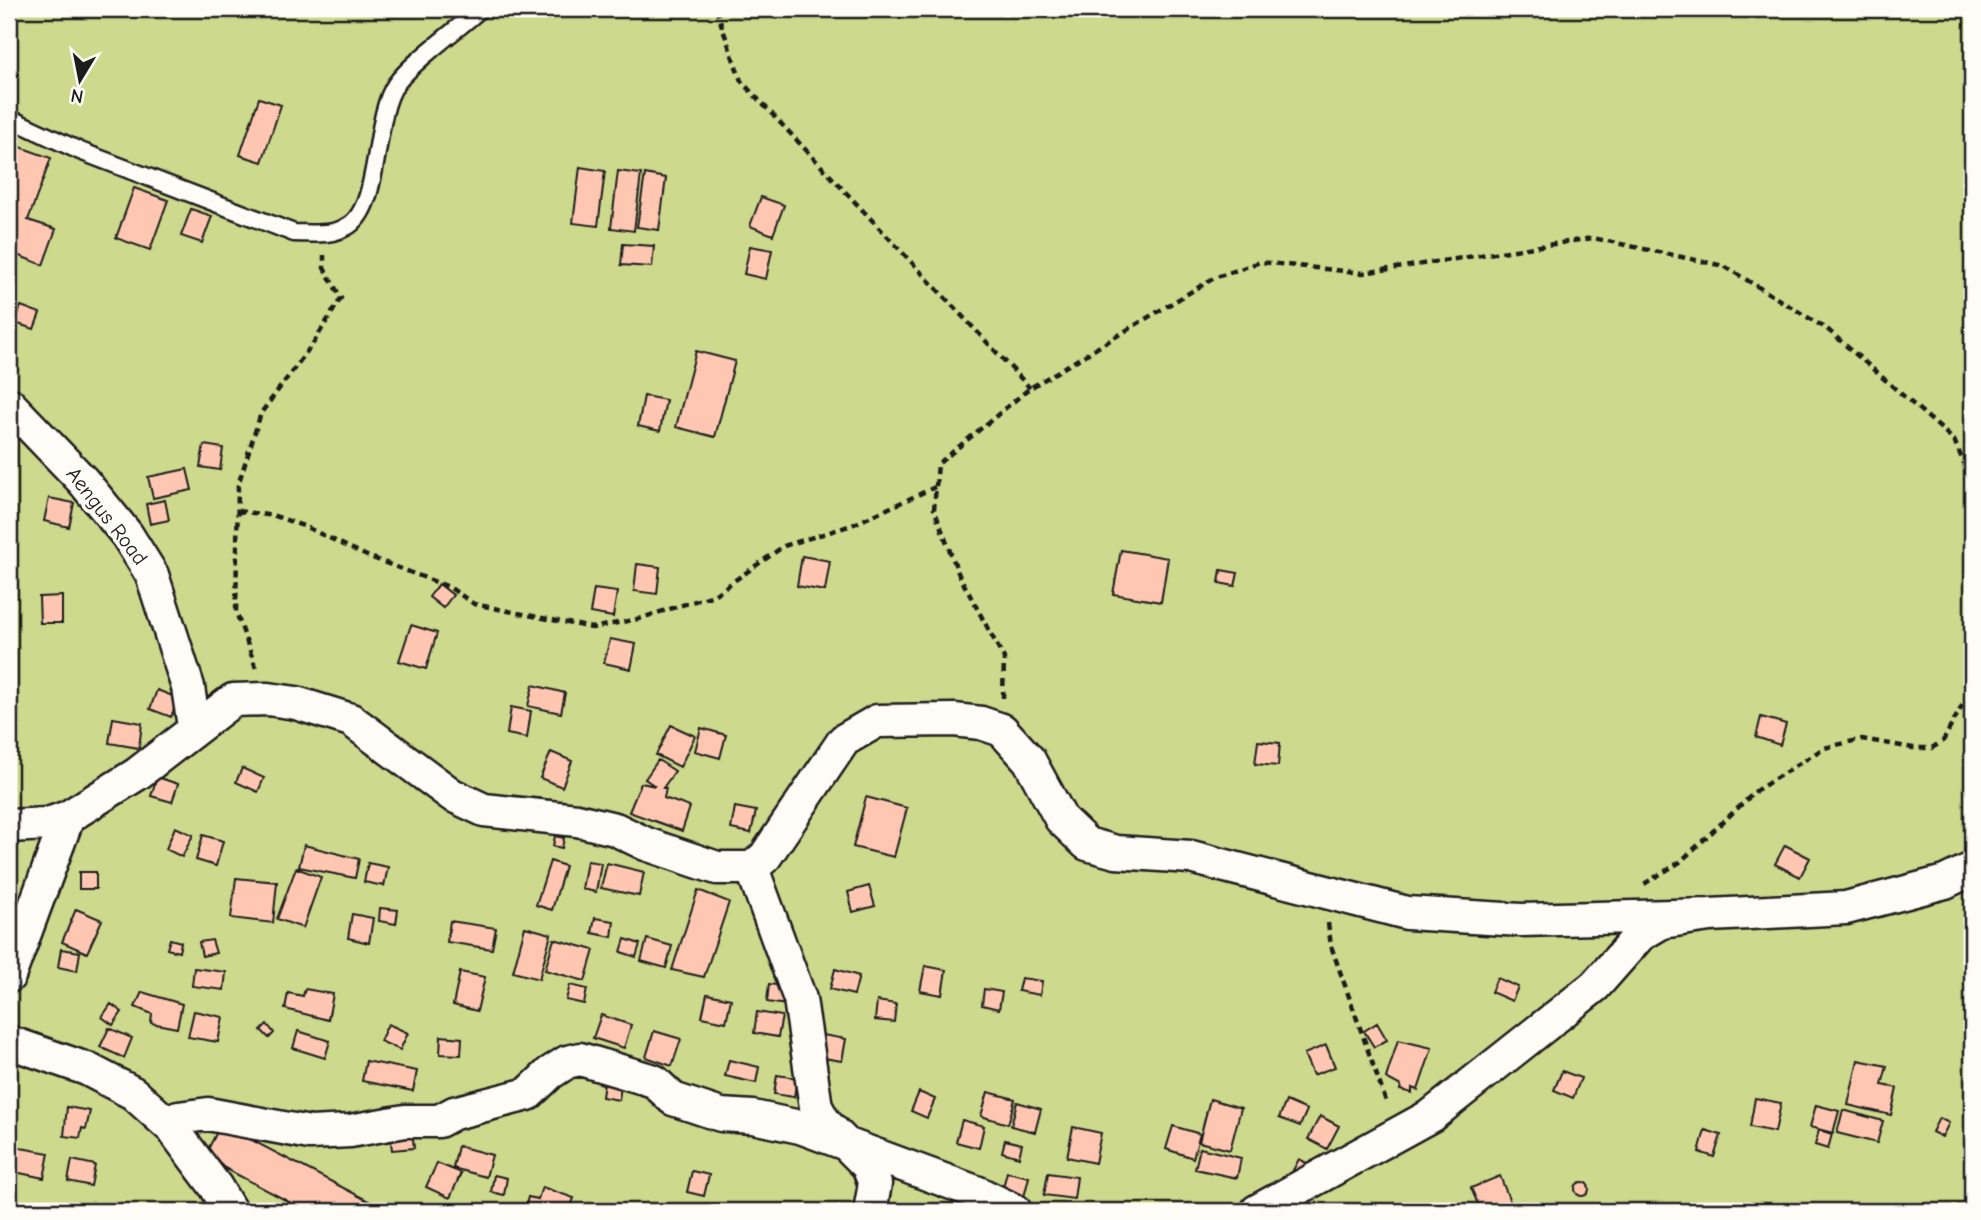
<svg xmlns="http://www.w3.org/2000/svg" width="1981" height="1220" font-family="'Comic Neue',sans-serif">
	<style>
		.green { fill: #cdd98c; stroke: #747a54; stroke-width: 2 }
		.building { fill: #ffc7b2; stroke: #1c1c1c; stroke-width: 2 }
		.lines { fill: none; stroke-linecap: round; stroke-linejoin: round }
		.lane-casing { stroke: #1c1c1c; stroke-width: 21 }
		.street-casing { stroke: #1c1c1c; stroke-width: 37 }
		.path { stroke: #1c1c1c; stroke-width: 4.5; stroke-dasharray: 7 5; stroke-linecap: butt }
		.lane { stroke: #fdfcf7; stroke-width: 16 }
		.street { stroke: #fdfcf7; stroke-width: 32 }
		.labels { text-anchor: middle; stroke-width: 7; stroke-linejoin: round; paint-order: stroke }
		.street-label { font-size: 21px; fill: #1c1c1c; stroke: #fdfcf7 }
	</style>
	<rect width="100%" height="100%" fill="#fdfcf7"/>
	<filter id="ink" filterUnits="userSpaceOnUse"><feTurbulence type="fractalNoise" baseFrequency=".0143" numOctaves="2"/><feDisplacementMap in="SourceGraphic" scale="14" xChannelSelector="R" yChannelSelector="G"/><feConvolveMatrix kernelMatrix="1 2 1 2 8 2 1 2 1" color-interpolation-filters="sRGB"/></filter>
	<g filter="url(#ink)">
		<path class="green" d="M9 9H1972V1211H9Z"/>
		<path class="building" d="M259 98 281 105 262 162 240 155Z
			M9 143 51 158 28 220 56 229 43 265 9 252Z
			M580 167 605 171 598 226 573 223Z
			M618 171 641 174 634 231 611 228Z
			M645 174 666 178 659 230 637 227Z
			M134 188 168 200 150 250 116 238Z
			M761 197 784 205 773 235 750 226Z
			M191 209 212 216 202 243 181 236Z
			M623 244 654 246 652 267 621 265Z
			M750 246 772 250 766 279 744 274Z
			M21 306 40 313 34 329 15 323Z
			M696 351 735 361 715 437 676 427Z
			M644 396 666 400 660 431 638 426Z
			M204 445 223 448 220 470 200 467Z
			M187 469 192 490 153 498 148 477Z
			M49 498 74 503 69 527 44 521Z
			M165 500 169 520 150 524 146 504Z
			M1121 550 1168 558 1161 602 1113 594Z
			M802 556 830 561 825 591 797 586Z
			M637 564 660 567 657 594 634 591Z
			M1221 570 1238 573 1235 586 1219 583Z
			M439 584 453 595 443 608 429 597Z
			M594 589 617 592 613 617 590 613Z
			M62 596V623H40L39 597Z
			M411 625 437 633 426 669 399 661Z
			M610 639 636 644 631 669 604 663Z
			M533 685 565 693 561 713 528 706Z
			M157 690 178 698 171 717 150 709Z
			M511 707 531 711 527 738 507 734Z
			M1761 717 1786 724 1780 745 1756 737Z
			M113 718 142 723 139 748 109 743Z
			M671 725 695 736 680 767 656 755Z
			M701 728 726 735 720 758 695 751Z
			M1258 741 1280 743 1278 766 1255 764Z
			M551 752 572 761 562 787 540 778Z
			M658 760 675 771 663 788H666L664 798 690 807 682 831 629 812 641 783 655 786 645 779Z
			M242 768 264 778 258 792 236 782Z
			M157 777 178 784 172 802 151 796Z
			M866 797 907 808 894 857 853 847Z
			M735 807 756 811 751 833 731 829Z
			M175 827 193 835 182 857 166 849Z
			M203 835 223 841 216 866 196 860Z
			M555 836 564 838 562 848 553 846Z
			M304 845 359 859 355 878 299 867Z
			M1785 845 1810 858 1800 877 1775 864Z
			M550 861 565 866 552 910 536 905Z
			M587 861 601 863 596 892 582 889Z
			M368 863 388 867 384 886 364 882Z
			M607 863 644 872 639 896 601 888Z
			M296 868 321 877 303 928 277 919Z
			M79 872H96V889H79Z
			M236 878 277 882 273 923 231 918Z
			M869 886 875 906 853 912 848 892Z
			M698 890 729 902 704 977 672 970Z
			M380 908 398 910 396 924 379 921Z
			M76 909 102 920 87 953 62 942Z
			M352 914 373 918 369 943 348 938Z
			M595 918 614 921 612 937 592 933Z
			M450 921 496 928 492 949 447 942Z
			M525 927 551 934 539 979 513 972Z
			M170 939 181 942 179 952 167 949Z
			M554 939 594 950 585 981 545 970Z
			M625 939 640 944 636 957 621 952Z
			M647 939 672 946 666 968 641 961Z
			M212 940 216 953 202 956 199 942Z
			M61 949 80 952 77 971 58 967Z
			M925 966 946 970 942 995 920 991Z
			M194 968 226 972 224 990 192 986Z
			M835 969 859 976 854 995 830 989Z
			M460 972 485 977 477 1011 453 1005Z
			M1021 978 1042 981 1040 995 1018 991Z
			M1497 978 1518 987 1512 1001 1491 992Z
			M769 984 790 987 787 1005 767 1002Z
			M570 985 587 989 584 1004 566 1000Z
			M305 989 333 994 328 1020 285 1009 288 993 303 996Z
			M984 989 1002 992 999 1009 982 1005Z
			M142 992 182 1004 177 1028 151 1023 152 1014 135 1007Z
			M707 994 731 999 726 1022 702 1017Z
			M877 1001 896 1004 894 1022 875 1020Z
			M111 1004 122 1012 113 1025 102 1017Z
			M194 1011 223 1017 218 1042 188 1037Z
			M757 1012 782 1016 778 1037 754 1033Z
			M601 1015 631 1025 624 1048 593 1038Z
			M1377 1023 1387 1040 1374 1047 1364 1031Z
			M267 1024 274 1033 269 1038 261 1030Z
			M388 1024 408 1033 400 1050 380 1041Z
			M109 1028 132 1038 124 1058 100 1047Z
			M298 1031 330 1041 325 1058 293 1048Z
			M654 1031 681 1039 672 1066 646 1057Z
			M817 1034 846 1039 842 1061 812 1056Z
			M441 1036 462 1038 461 1055 440 1054Z
			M1398 1040 1432 1048 1418 1090 1412 1088V1093L1400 1090 1401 1086 1386 1078Z
			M1326 1045 1335 1067 1313 1075 1304 1054Z
			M729 1060 759 1067 756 1083 725 1076Z
			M1858 1060 1887 1066 1882 1085 1897 1088 1891 1115 1848 1105Z
			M366 1061 417 1071 413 1091 362 1081Z
			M1562 1071 1581 1078 1573 1098 1554 1090Z
			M605 1075 622 1078 619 1100 602 1097Z
			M777 1075 797 1078 794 1097 774 1094Z
			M919 1092 935 1099 927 1118 911 1111Z
			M988 1092 1015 1099 1008 1124 981 1116Z
			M1755 1098 1781 1103 1775 1132 1750 1127Z
			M1210 1099 1241 1108 1230 1150 1199 1142Z
			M1286 1101 1307 1110 1300 1126 1279 1118Z
			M1017 1102 1041 1109 1035 1132 1011 1126Z
			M1816 1105 1839 1111 1833 1133 1810 1127Z
			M67 1107 90 1111 86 1129 82 1128 80 1138 64 1136Z
			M1843 1110 1883 1121 1877 1143 1837 1133Z
			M1320 1116 1339 1126 1327 1149 1308 1139Z
			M1939 1118 1949 1123 1942 1137 1932 1132Z
			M962 1120 984 1126 979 1148 956 1142Z
			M221 1124 380 1207 378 1211H306L204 1157Z
			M1173 1126 1200 1134 1193 1158 1166 1149Z
			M1073 1127 1101 1133 1095 1163 1067 1157Z
			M1705 1130 1721 1135 1714 1157 1699 1152Z
			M1819 1130 1832 1134 1828 1149 1815 1145Z
			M412 1131 414 1148 392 1150 390 1133Z
			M1005 1140 1022 1144 1019 1157 1002 1152Z
			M458 1146 492 1155 486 1177 453 1168Z
			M15 1147 49 1153 44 1178 10 1171Z
			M1200 1148 1241 1158 1237 1178 1195 1169Z
			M1299 1159 1316 1168 1308 1183 1291 1174Z
			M72 1160 95 1165 91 1186 68 1181Z
			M437 1163 461 1173 450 1198 426 1187Z
			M692 1171 709 1175 704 1196 687 1192Z
			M1007 1172 1029 1177 1024 1197 1002 1191Z
			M1048 1173 1077 1177 1074 1199 1044 1195Z
			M494 1175 507 1178 504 1195 491 1192Z
			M1500 1176 1511 1204 1494 1211H1481L1471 1188Z
			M1575 1189a7 7 0 1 1 14 0a7 7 0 1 1-14 0Z
			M542 1187 574 1198 569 1211H534L535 1207 526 1205 528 1197 538 1199Z"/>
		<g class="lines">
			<g class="lane-casing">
				<path id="lane" d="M9 118 80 151 294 233C311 233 331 236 346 227 382 209 372 118 396 84 412 62 458 29 480 9"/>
			</g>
			<g class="street-casing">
				<path id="street" d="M9 404 83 481 127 535 152 575 188 687 194 727
					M9 826 48 824 68 817 137 774 233 700 268 699 296 703 351 720 452 795 484 810 577 820 615 829 646 844 717 868H752L765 857 844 740 877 721 954 720 981 723 1002 730 1029 760 1061 819 1087 844 1116 852 1191 857 1407 913 1521 920 1710 915
					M752 868 800 999 816 1107 825 1123 868 1166 875 1184 870 1211
					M9 976 68 817
					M9 1042 87 1069 133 1093 172 1128 178 1118 208 1114 310 1133 350 1131 405 1121H439L454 1113 528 1094 550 1073 567 1062 580 1059 654 1081 673 1099 721 1115 753 1117 800 1127 976 1192 1015 1211
					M172 1128 216 1187 230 1211
					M1257 1211 1432 1115 1595 986 1640 935 1662 922 1710 915 1846 908 1945 882 1972 869"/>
			</g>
			<path class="path" d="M716 9 741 81 1030 388
				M238 511 275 516 306 527 367 556 449 587 474 604 592 628 638 619 714 595 784 546 852 525 935 487
				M256 668 236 612 238 485 261 413 314 342 341 298 324 268V255
				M1003 698 1004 658 959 575 934 509 938 464 1030 388 1214 278 1260 262 1363 273 1593 238 1724 266 1827 329 1954 440 1972 482
				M1644 884 1680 862 1757 790 1824 748 1862 739 1913 748H1932L1943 741 1972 687
				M1328 923 1331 946 1387 1104"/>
			<use href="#lane" class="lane"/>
			<use href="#street" class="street"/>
		</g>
	</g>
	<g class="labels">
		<g class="street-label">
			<text transform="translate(107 516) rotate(52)" y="7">Aengus Road</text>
		</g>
	</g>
	<rect width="1981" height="1220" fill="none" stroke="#fdfcf7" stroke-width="35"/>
	<rect x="18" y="18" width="1946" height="1185" fill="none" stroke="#1c1c1c" stroke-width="2.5" filter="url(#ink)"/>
	<g transform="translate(80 80) rotate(190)" stroke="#fdfcf7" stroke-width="5" paint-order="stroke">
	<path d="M0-5L12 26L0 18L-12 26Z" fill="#1c1c1c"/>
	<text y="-10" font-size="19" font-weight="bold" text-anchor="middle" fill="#1c1c1c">N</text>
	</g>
</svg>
